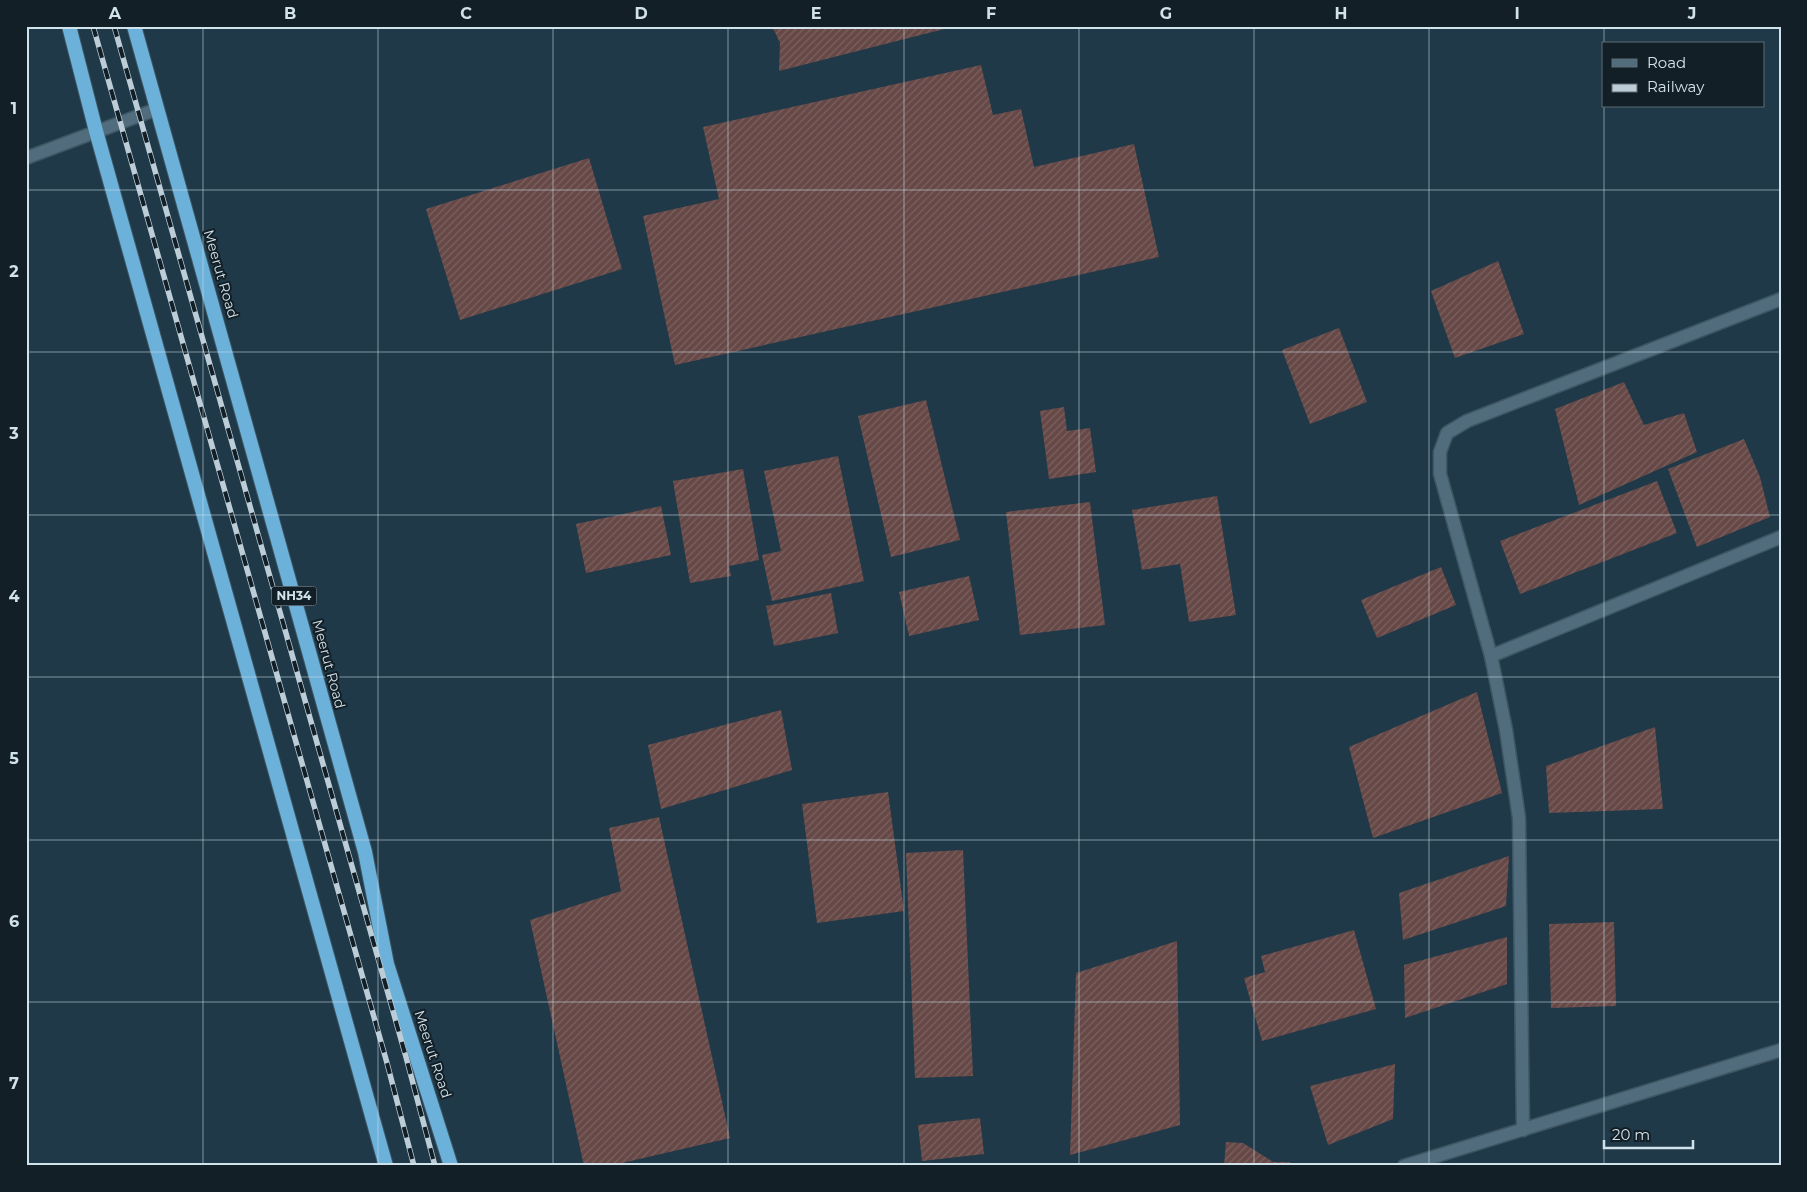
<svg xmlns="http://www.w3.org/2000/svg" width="1807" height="1192" font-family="Montserrat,sans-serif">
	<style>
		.building { fill: url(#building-hatch) }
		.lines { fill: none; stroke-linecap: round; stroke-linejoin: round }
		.minor-casing { stroke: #3e5663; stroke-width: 15 }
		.trunk-casing { stroke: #3e5663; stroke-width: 16 }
		.minor { stroke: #506c7d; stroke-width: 12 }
		.trunk { stroke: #6cb1da; stroke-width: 14 }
		.rail-casing { stroke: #bccdd7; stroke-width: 5.5 }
		.rail { stroke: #131f26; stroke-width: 4; stroke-dasharray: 11; stroke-linecap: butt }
		.grid { fill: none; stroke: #d2e2eb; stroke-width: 1; stroke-opacity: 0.55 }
		.labels { text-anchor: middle; stroke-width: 4; stroke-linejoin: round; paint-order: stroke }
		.shield { fill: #131f26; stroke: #99a8b0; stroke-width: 1 }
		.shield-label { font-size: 12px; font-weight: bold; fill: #d2e2eb }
		.street-label { font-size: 14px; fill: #d2e2eb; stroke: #131f26 }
		.neatline { fill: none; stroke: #d2e2eb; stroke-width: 2 }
		.grid-label { font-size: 16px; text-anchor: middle; font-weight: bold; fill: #d2e2eb }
	</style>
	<defs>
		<pattern id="building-hatch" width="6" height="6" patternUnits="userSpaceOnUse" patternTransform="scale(1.25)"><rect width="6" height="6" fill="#664846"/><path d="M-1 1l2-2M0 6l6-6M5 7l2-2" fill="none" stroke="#7b6261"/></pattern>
	</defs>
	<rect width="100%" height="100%" fill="#1f3948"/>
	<path class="building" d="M772 26H952V27L779 71 780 43Z
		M981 65 993 115 1021 109 1034 167 1134 144 1159 257 675 365 643 216 719 199 703 127Z
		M589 158 622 269 460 320 426 209Z
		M1498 261 1524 334 1455 358 1431 291Z
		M1339 328 1367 402 1310 424 1282 350Z
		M1624 382 1644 425 1684 413 1697 452 1579 505 1555 409Z
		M926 400 960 540 891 557 858 416Z
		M1064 407 1067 431 1090 428 1096 472 1049 479 1040 411Z
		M1744 439 1760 477 1770 517 1697 547 1668 469Z
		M838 456 864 581 772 601 762 555 781 551 764 471Z
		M743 469 759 560 729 566 731 576 690 583 673 481Z
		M1657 481 1677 533 1520 594 1500 541Z
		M1217 496 1236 615 1189 622 1180 564 1142 570 1132 510Z
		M1090 502 1105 625 1020 635 1006 512Z
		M661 506 671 555 586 573 576 524Z
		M1441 567 1456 605 1377 638 1361 600Z
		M969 576 979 620 909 636 899 592Z
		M831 593 838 633 774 646 766 606Z
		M1477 692 1502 793 1373 838 1349 747Z
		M781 710 792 770 661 809 648 745Z
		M1655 727 1663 809 1549 813 1546 766Z
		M888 792 904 911 817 923 802 804Z
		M659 817 730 1138 609 1166H584L530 920 621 891 609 828Z
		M963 850 973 1076 915 1078 906 853Z
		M1509 856 1506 906 1403 940 1399 893Z
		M1614 922 1616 1006 1551 1008 1549 924Z
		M1354 930 1376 1009 1262 1041 1244 978 1265 972 1261 956Z
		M1507 937V984L1405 1018 1404 965Z
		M1177 941 1180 1125 1070 1155 1076 973Z
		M1395 1064 1393 1119 1328 1145 1310 1086Z
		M980 1118 984 1154 922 1161 918 1125Z
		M1226 1142 1243 1143 1273 1162H1290V1166H1224Z"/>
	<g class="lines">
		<g class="minor-casing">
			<path id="minor" d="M26 158 157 109
				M1491 656 1781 537
				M1523 1130 1519 818 1506 730 1491 656 1440 474V452L1447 433 1467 421 1781 299
				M1404 1166 1781 1050"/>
		</g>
		<g class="trunk-casing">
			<path id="trunk" d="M69 26 96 131 386 1166
				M134 26 365 852 387 964 451 1166"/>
		</g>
		<use href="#minor" class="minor"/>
		<use href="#trunk" class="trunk"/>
		<g class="rail-casing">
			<path id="rail" d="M93 26 387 1063 414 1166
				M114 26 406 1057 435 1166"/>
		</g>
		<use href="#rail" class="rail"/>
	</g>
	<path class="grid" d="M203 26V1166M378 26V1166M553 26V1166M728 26V1166M904 26V1166M1079 26V1166M1254 26V1166M1429 26V1166M1604 26V44M1604 106V1166M26 190H1781M26 352H1781M26 515H1781M26 677H1781M26 840H1781M26 1002H1781"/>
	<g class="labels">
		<rect class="shield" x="271.5" y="586.5" width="45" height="19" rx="4"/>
		<g class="shield-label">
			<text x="294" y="600">NH34</text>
		</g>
		<g class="street-label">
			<text transform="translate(221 274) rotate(74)" y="5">Meerut Road</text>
			<text transform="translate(329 664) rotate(75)" y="5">Meerut Road</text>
			<text transform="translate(433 1054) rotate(72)" y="5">Meerut Road</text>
		</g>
	</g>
	<rect width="1807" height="1192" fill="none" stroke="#131f26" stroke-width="55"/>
	<rect x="1602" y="42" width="162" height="65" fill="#131f26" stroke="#5f6d75"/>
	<rect x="1612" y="59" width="25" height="8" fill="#506c7d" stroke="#5f6d75"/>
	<text x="1647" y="68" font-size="15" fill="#d2e2eb">Road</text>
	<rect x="1612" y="84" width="25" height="8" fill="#bccdd7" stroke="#5f6d75"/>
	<text x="1647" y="92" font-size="15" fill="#d2e2eb">Railway</text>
	<path d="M1604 1140v8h89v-8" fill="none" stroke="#d2e2eb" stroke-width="2.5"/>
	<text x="1612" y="1140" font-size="15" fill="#d2e2eb" stroke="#131f26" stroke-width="4" paint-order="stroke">20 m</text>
	<rect x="28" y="28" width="1752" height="1136" class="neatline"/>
	<g class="grid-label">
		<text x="115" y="19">A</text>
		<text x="290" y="19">B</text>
		<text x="466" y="19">C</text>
		<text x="641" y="19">D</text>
		<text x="816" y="19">E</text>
		<text x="991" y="19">F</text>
		<text x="1166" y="19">G</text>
		<text x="1341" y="19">H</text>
		<text x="1517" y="19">I</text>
		<text x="1692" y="19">J</text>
		<text x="14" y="114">1</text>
		<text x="14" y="277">2</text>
		<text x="14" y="439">3</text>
		<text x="14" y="602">4</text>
		<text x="14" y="764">5</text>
		<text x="14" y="927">6</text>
		<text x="14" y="1089">7</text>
	</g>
</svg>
